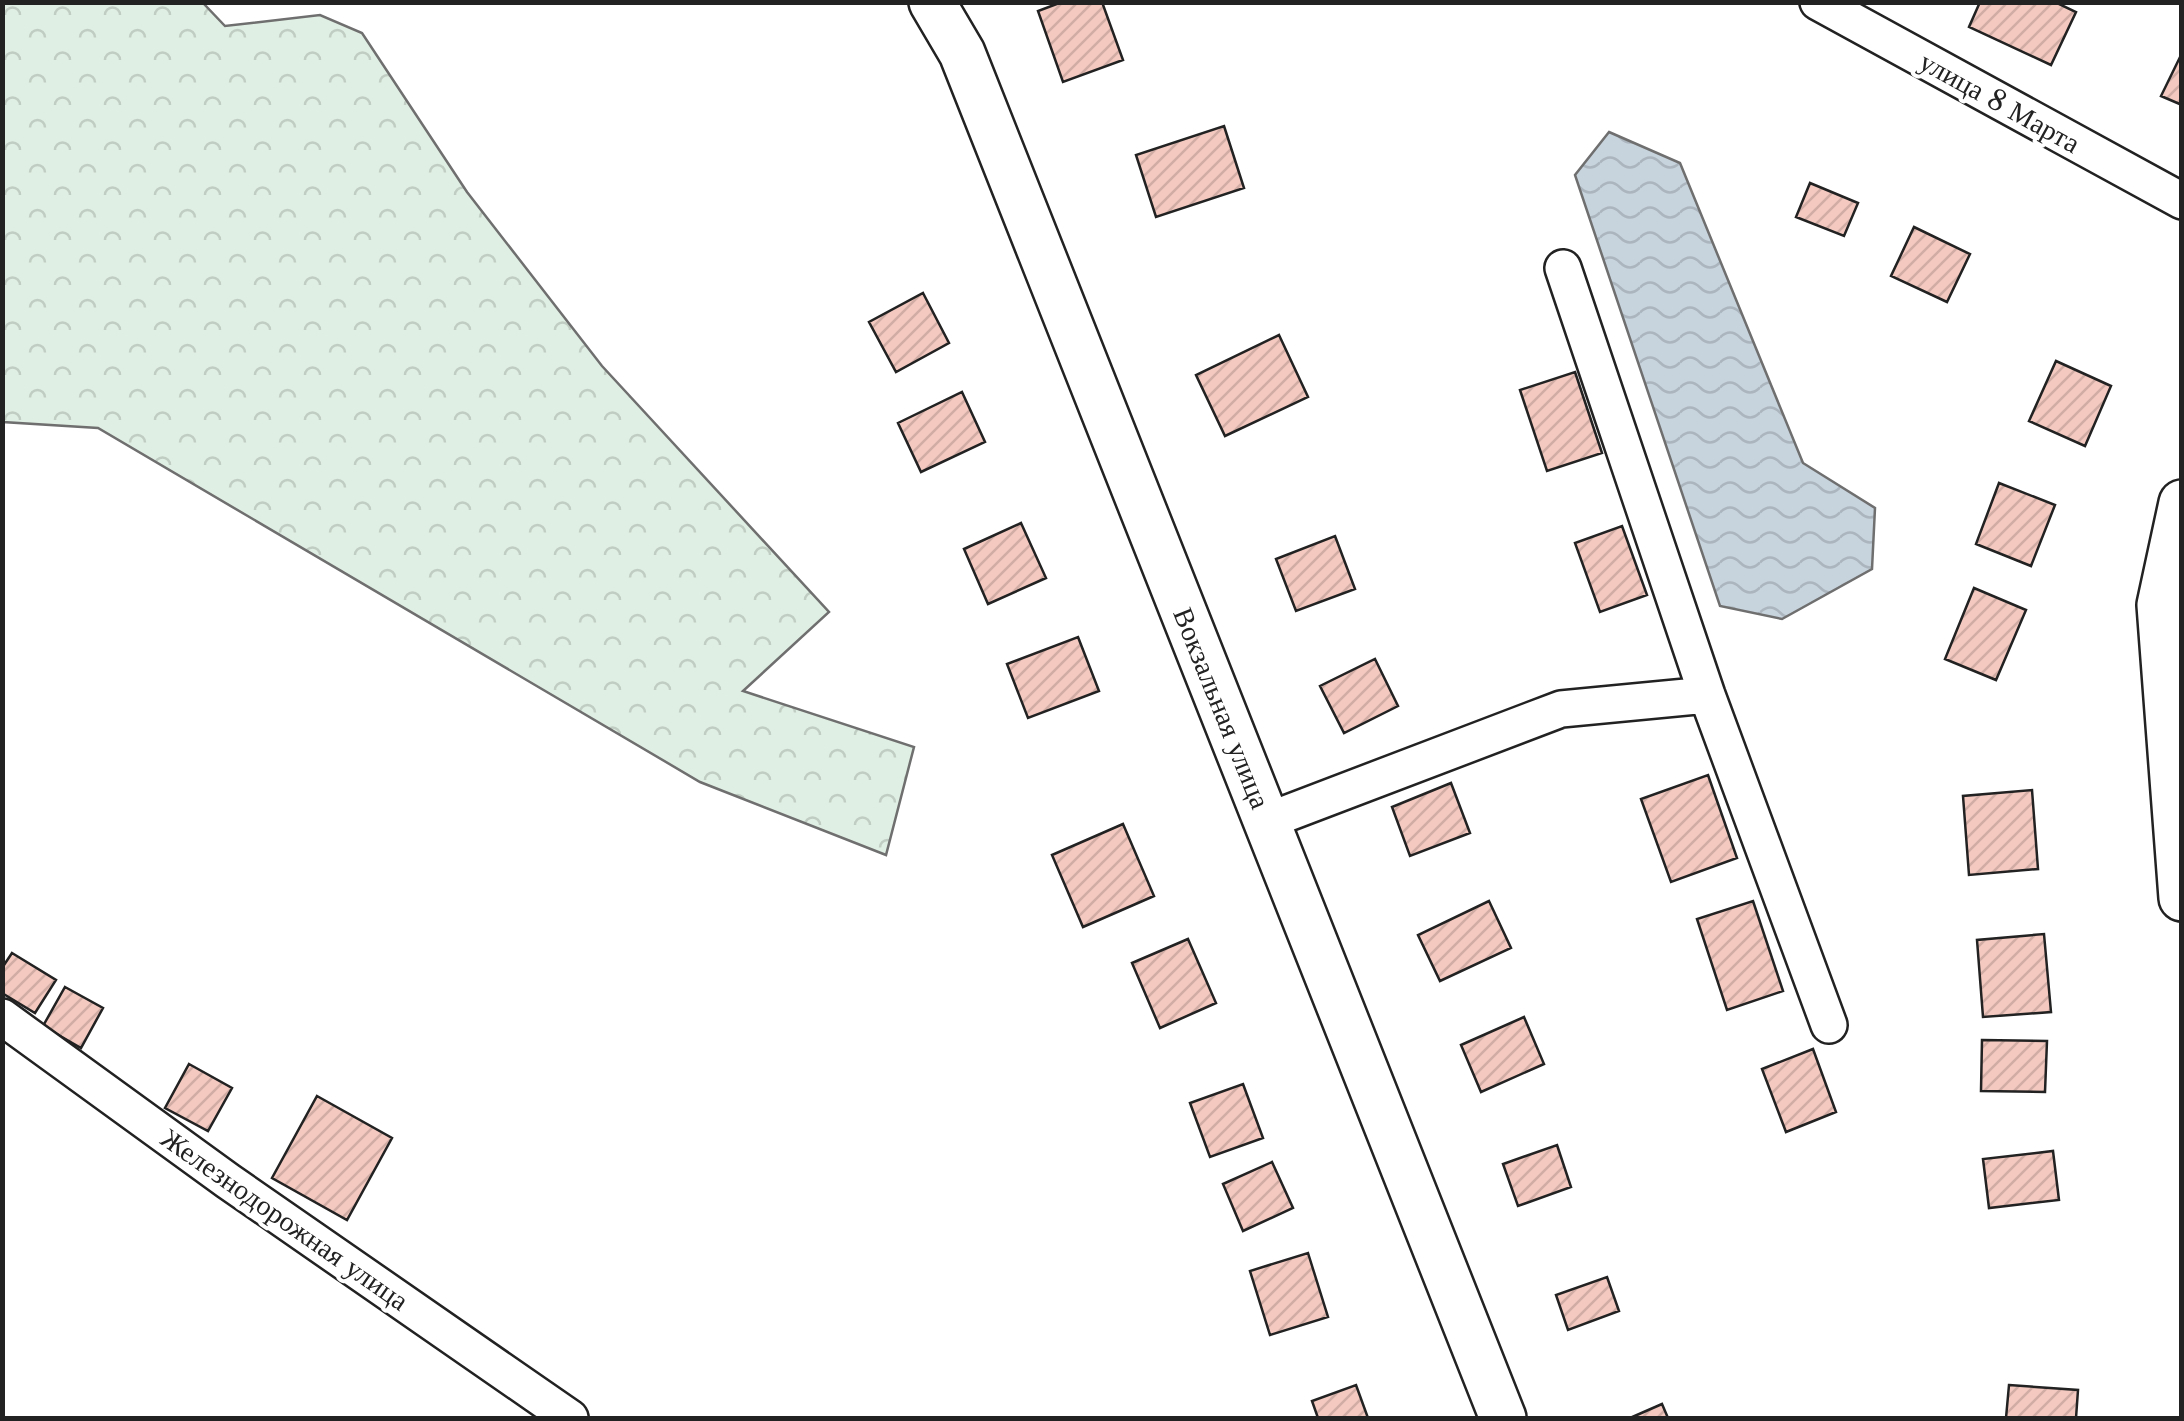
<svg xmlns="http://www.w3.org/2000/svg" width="2184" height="1421" font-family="'Libre Baskerville',serif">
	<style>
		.forest { fill: url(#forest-crowns); stroke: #6f6f6f; stroke-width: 2.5 }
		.water { fill: url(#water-waves); stroke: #6f6f6f; stroke-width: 2.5 }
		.building { fill: url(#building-hatch); stroke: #222; stroke-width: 2.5 }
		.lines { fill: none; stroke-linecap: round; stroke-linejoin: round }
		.minor-casing { stroke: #222; stroke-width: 40 }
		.tertiary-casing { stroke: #222; stroke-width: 50 }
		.minor { stroke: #fff; stroke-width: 35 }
		.tertiary { stroke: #fff; stroke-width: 45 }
		.labels { text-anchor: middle; stroke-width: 8; stroke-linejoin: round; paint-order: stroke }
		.street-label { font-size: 28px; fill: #222; stroke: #fff }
	</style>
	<defs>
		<pattern id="forest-crowns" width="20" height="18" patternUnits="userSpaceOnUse" patternTransform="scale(2.5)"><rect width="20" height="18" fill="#e0efe3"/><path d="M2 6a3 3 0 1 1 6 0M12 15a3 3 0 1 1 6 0" fill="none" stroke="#c0cdc2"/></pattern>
		<pattern id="water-waves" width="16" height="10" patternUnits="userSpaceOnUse" patternTransform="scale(2.5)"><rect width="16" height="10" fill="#c7d3dd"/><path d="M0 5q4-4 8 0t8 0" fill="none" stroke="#abb5bd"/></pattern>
		<pattern id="building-hatch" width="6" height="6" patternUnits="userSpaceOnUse" patternTransform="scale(2.5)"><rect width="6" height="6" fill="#f3c9c0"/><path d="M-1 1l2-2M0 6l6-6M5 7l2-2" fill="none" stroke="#d0aca5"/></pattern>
	</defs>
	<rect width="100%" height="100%" fill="#fff"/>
	<path class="forest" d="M2 3H203L225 26 320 15 362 33 467 192 602 366 829 612 743 691 914 747 886 855 700 782 98 428 3 422Z"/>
	<path class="water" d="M1609 132 1680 163 1803 463 1875 508 1872 569 1782 619 1720 606 1575 175Z"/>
	<path class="building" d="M1062 2H1102L1123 60 1063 82 1038 11Z
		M1980 2H2055L2076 12 2051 65 1969 27Z
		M2182 53V105L2161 96Z
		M1224 126 1244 188 1156 217 1136 155Z
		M1810 183 1858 203 1844 236 1796 217Z
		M1914 227 1970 254 1947 302 1891 276Z
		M923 293 949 343 896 372 869 322Z
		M1279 335 1308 397 1225 436 1196 375Z
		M2056 361 2111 386 2085 446 2029 421Z
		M1575 372 1602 453 1547 471 1520 390Z
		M962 392 985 442 921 472 898 423Z
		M1999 483 2055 505 2031 566 1976 544Z
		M1021 523 1046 578 988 604 964 549Z
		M1622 526 1647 595 1600 612 1575 543Z
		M1335 536 1355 589 1296 611 1276 559Z
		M1974 588 2026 610 1996 680 1945 659Z
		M1078 637 1099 691 1028 718 1007 664Z
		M1375 659 1398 706 1344 733 1320 686Z
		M1708 775 1737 858 1671 882 1641 799Z
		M1451 783 1470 833 1410 856 1392 807Z
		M2032 790 2038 869 1969 875 1963 796Z
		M1123 824 1154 896 1083 927 1052 855Z
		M1489 901 1511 948 1440 981 1418 935Z
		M1753 901 1783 991 1727 1010 1697 919Z
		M2044 934 2051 1012 1983 1017 1977 940Z
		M1188 939 1216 1003 1160 1028 1132 963Z
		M12 953 56 980 35 1013 2 993V968Z
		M65 987 103 1008 81 1048 43 1026Z
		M1524 1017 1544 1064 1481 1092 1461 1045Z
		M1982 1040 2047 1041 2045 1092 1981 1091Z
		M1813 1049 1836 1112 1786 1132 1762 1069Z
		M189 1064 232 1088 208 1131 165 1108Z
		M1243 1084 1263 1138 1210 1157 1190 1103Z
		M317 1096 392 1138 347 1220 272 1178Z
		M1557 1145 1571 1187 1518 1206 1503 1164Z
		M2053 1151 2059 1200 1989 1208 1983 1159Z
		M1272 1162 1293 1208 1243 1231 1223 1184Z
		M1308 1253 1328 1317 1270 1335 1250 1271Z
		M1607 1277 1619 1311 1568 1330 1556 1295Z
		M1356 1385 1368 1418H1318L1312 1401Z
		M2009 1385 2078 1390 2076 1418H2006Z
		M1662 1404 1668 1418H1630Z"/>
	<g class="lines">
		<g class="minor-casing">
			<path id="minor" d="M1818 2 2182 201
				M1563 268 1707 695 1829 1025
				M1267 821 1561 709 1707 695
				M2 1017 228 1181 570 1418"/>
		</g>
		<g class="tertiary-casing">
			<path id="tertiary" d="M932 2 962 53 1503 1418
				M2182 503 2160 605 2182 898"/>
		</g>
		<use href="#minor" class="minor"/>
		<use href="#tertiary" class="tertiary"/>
	</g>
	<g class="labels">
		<g class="street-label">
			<text transform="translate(2000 102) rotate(29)" y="10">улица 8 Марта</text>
			<text transform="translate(1222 708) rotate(68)" y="10">Вокзальная улица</text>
			<text transform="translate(285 1219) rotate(35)" y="10">Железнодорожная улица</text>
		</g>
	</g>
	<rect width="2184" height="1421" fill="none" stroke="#222222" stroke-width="10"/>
</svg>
